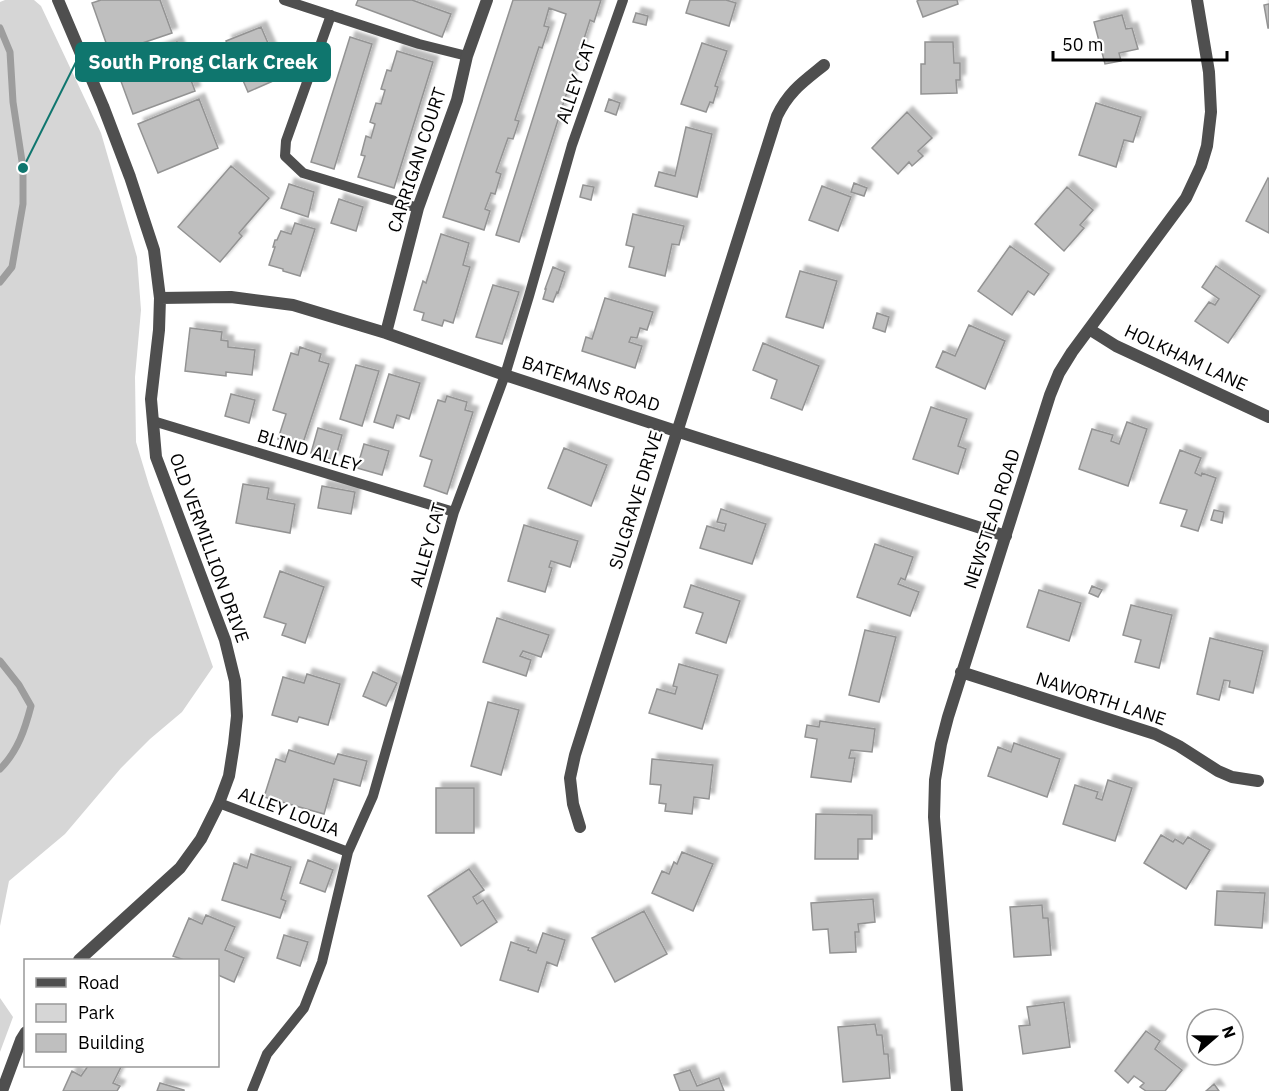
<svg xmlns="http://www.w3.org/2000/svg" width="1269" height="1091" font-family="'IBM Plex Sans',sans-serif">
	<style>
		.green { fill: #d6d6d6 }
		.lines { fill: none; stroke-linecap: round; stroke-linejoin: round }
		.stream { stroke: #9d9d9d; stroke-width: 7 }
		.building { fill: #bfbfbf; stroke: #939393; stroke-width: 1.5; filter: url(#shadow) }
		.service { stroke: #4f4f4f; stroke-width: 10 }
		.minor { stroke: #4f4f4f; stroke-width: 12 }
		.labels { text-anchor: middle; stroke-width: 4.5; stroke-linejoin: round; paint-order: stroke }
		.street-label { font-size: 18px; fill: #000; stroke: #fff }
		.leader { fill: none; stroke: #0f766e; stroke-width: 2 }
		.callout-dot { fill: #0f766e; stroke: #fff; stroke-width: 2 }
		.callout { fill: #0f766e; stroke: #0f766e; stroke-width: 2 }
		.callout-label { font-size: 20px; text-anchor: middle; font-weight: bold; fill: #fff }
	</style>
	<defs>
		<filter id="shadow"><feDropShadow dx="5.5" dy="-5.5" stdDeviation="1.5" flood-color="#0004"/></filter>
	</defs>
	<rect width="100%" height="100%" fill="#fff"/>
	<path class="green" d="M5 0H34L41 6 101 133 137 257 141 310 135 377 136 442 149 485 213 667 182 712 150 739 121 768 65 834 9 881 0 926V2Z
		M0 998 13 1017 0 1052Z"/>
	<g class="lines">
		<path class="stream" d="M0 28 10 52 13 102 23 168V204L12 267 0 282
			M0 661 19 685 31 706C25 729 18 751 0 769"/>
	</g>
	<path class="building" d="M101 0H160L172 33 110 54 92 3Z
		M358 0H412L451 14 442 37 356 5Z
		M513 0H601L594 22 590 20 519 242 496 235 566 14 549 8 544 26 549 27 542 48 539 47 515 120 519 121 513 139 508 138 496 172 501 174 495 194 491 193 485 209 490 211 484 230 443 217Z
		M690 0H726L736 3 729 26 686 13Z
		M919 0H957L958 4 923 17 917 1Z
		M1269 4V28H1268L1264 5Z
		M636 13 648 16 646 25 633 22Z
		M1122 15 1126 29 1132 28 1138 49 1119 53 1121 61 1105 64 1094 22Z
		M261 27 271 50 236 65 226 41Z
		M350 37 372 44 334 169 311 162Z
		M177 42 195 91 133 114 115 65Z
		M925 42H953L954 63H960V80H956L957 93 921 94V64H925Z
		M702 43 727 51 715 86 718 87 713 103 710 102 706 112 681 104Z
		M397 51 433 62 394 188 358 177 365 156 361 155 366 136 371 138 375 124 370 122 376 103 381 104 385 90 381 89 387 70 391 71Z
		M272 54 282 77 248 92 238 69Z
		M199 99 218 148 158 173 138 124Z
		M609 99 620 103 616 115 605 111Z
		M1096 103 1141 117 1133 142 1124 140 1116 167 1079 155Z
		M907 112 932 138 918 151 923 156 912 166 909 162 898 174 872 148Z
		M686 127 712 134 697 197 655 186 659 172 675 176Z
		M231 166 269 198 239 233 242 236 220 262 178 227Z
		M1268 178 1269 179V233L1246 221Z
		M854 183 867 188 864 196 851 192Z
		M289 184 314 192 308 217 281 208Z
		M583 185 594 187 591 200 580 197Z
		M822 186 851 197 838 231 809 220Z
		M1067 187 1093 210 1080 225 1084 228 1064 251 1035 224Z
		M339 199 363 207 356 231 331 223Z
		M633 214 684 226 679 245 672 244 665 276 629 267 634 247 626 245Z
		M295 223 315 229 300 276 283 271V269L269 265 275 247H273L275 240H277L281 231 291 234Z
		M441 234 469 243 463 265 470 267 453 323 444 320 442 326 422 320 424 313 414 310 423 281 426 283Z
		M1010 246 1049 274 1034 295 1028 291 1012 315 978 291Z
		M1216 266 1260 296 1228 343 1195 321 1209 302 1215 305 1219 299 1202 287Z
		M553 267 565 272 558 293 557 292 553 302 543 299 546 289H545Z
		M800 271 837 281 823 328 786 317Z
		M493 285 519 292 502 344 476 337Z
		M605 298 653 312 647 330 640 328 637 338 631 337 629 342 642 346 635 368 582 351 586 337 592 339Z
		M877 313 889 317 885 332 873 328Z
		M969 325 1005 341 985 389 936 367 943 351 955 356Z
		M190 328 222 332 221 340 228 341V347L255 350 252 375 226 372V376L185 371Z
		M763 343 819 366 802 410 771 398 777 380 753 370Z
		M300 347 321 354 319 361 329 364 302 446 278 439 286 414 273 410 291 353 298 355Z
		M356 365 379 371 362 426 340 419Z
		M389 374 420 383 409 419 397 415 393 428 374 422Z
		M231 394 255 400 249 423 225 416Z
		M447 396 467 402 465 410 473 412 447 494 424 486 432 460 420 456 438 400 445 402Z
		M931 407 967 419 958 446 966 449 958 474 913 459Z
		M1127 422 1147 429 1128 486 1079 469 1092 429 1113 435 1111 441 1119 444Z
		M318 428 342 435 335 460 311 453Z
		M364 444 389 451 382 475 357 468Z
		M564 448 607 465 591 506 548 488Z
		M1180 450 1201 458 1195 473 1201 476 1202 473 1216 478 1198 531 1181 526 1187 510 1160 503Z
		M243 484 269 488 267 499 295 504 290 533 236 523Z
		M322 486 355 492 351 514 318 508Z
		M721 509 766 524 752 564 700 548 707 526 724 531 726 524 717 522Z
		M1214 510 1224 512 1222 523 1211 520Z
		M524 525 578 541 570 567 551 561 549 567 552 568 545 592 508 581Z
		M875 544 913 557 905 580 901 578 898 584 919 592 910 616 857 597Z
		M280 571 324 587 305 643 282 635 286 624 264 617Z
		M691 585 740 601 726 643 696 633 703 613 684 607Z
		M1092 586 1102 590 1098 597 1089 593Z
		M1039 590 1081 603 1069 641 1027 627Z
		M1131 605 1172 615 1159 668 1135 662 1141 640 1123 635Z
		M497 618 549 635 541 657 523 651 520 656 531 660 526 676 483 662Z
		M865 630 896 637 879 702 849 695Z
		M1210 638 1263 651 1253 693 1229 687 1230 681 1224 680 1219 700 1197 694Z
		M679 664 718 675 702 729 649 713 657 689 675 694 677 687 673 686Z
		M373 672 397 683 386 706 363 696Z
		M307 674 340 684 328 725 299 717 297 722 272 715 283 677 304 683Z
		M488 702 519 710 501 775 471 766Z
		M820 721 875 729 872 752 851 750 849 758H855L851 782 811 777 817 739 805 737 807 725 819 727Z
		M1014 743 1060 759 1047 797 988 776 998 747 1011 752Z
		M289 750 334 764 338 754 367 761 360 786 334 779 324 814 264 797 276 759 285 762Z
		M652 759 713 765 709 799 694 797 692 814 665 811 666 804 659 803 661 785 650 784Z
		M1108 780 1132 788 1115 841 1063 824 1075 785 1098 792 1096 798 1102 800Z
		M436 788H474V833H436Z
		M816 814 872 815V839H858V859H815Z
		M1161 835 1173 842 1175 839 1183 844 1188 837 1210 850 1186 889 1144 863Z
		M682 852 713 864 693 911 652 893 662 871 669 874 674 862 677 864Z
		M251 854 291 867 281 899 286 901 280 918 222 900 234 863 247 868Z
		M308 860 333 870 325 892 300 883Z
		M469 869 484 890 473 897 477 904 483 900 497 922 461 946 428 896Z
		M1217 891 1265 893 1262 928 1215 925Z
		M873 899 875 922 858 924 859 932H855L856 952 830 953 828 929 813 930 811 903Z
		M1042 905 1043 918H1048L1051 955 1014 957 1010 907Z
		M644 911 667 954 615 982 592 938Z
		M206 915 235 927 225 950 244 958 234 982 218 975V960H184L173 956 189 918 202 924Z
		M543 933 565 940 557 966 547 962 538 992 500 980 511 942 529 948 528 950 536 953Z
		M284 935 308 942 300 966 277 958Z
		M1064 1002 1070 1047 1023 1054 1019 1026 1030 1025 1027 1007Z
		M875 1024 877 1035H882L884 1054H888L890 1078 843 1082 838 1027Z
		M1146 1031 1160 1041 1155 1049 1182 1070 1165 1091H1146L1140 1087 1144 1083 1134 1076 1128 1083 1115 1071Z
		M88 1066H118L121 1067 113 1083 120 1086 117 1091H63L72 1071 81 1076Z
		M690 1070 697 1086 719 1078 724 1091H680L674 1075Z
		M160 1083 184 1090V1091H157Z
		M1214 1084 1219 1091H1206Z"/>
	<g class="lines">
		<path class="service" d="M284 0 419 44 467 56
			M331 15 286 141 285 156 303 173 418 208
			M153 421 454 512
			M219 803 348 852
			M252 1091 267 1054 304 1008 322 962 348 852 373 796 454 512 505 375 529 296 572 145 623 0"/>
		<path class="minor" d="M58 0 103 106 130 177 154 250 160 298 159 330 151 399 156 457 225 640 235 681 237 716 234 744 229 776 219 803 201 839 180 868 79 960
			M160 298 231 297 293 305 386 333 505 375 676 431 1006 536
			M1089 329 1116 346 1269 417
			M386 333 418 208 457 100 467 56 487 0
			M961 672 1155 734 1179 746 1218 771 1232 777 1258 781
			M580 827 573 804 570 778 575 755 777 116C789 91 803 82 824 65
			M2 1091 21 1040 26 1032
			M957 1091 934 817 935 780 941 744 948 717 1050 395 1059 373 1072 352 1186 198 1201 166 1207 146 1211 112 1209 72 1197 0"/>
	</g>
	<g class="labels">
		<g class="street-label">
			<text transform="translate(576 82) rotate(-71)" y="6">ALLEY CAT</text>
			<text transform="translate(417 160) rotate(-72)" y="6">CARRIGAN COURT</text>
			<text transform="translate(1186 358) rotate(25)" y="6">HOLKHAM LANE</text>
			<text transform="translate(591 384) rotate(18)" y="6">BATEMANS ROAD</text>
			<text transform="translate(309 451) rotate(17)" y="6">BLIND ALLEY</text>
			<text transform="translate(636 500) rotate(-73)" y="6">SULGRAVE DRIVE</text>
			<text transform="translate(992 519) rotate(-72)" y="6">NEWSTEAD ROAD</text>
			<text transform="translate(428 545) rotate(-74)" y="6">ALLEY CAT</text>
			<text transform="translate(209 548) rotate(70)" y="6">OLD VERMILLION DRIVE</text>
			<text transform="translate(1101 699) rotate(18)" y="6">NAWORTH LANE</text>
			<text transform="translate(289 812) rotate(21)" y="6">ALLEY LOUIA</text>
		</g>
	</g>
	<path class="leader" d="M23 168L76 62"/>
	<circle class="callout-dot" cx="23" cy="168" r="6"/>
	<rect class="callout" x="76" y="43" width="254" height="38" rx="6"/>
	<g class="callout-label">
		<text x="203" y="69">South Prong Clark Creek</text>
	</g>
	<rect x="24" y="959" width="195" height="108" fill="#ffffff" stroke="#999999" stroke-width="1.5"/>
	<rect x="36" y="978" width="30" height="9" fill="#4f4f4f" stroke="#999999" stroke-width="1.5"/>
	<text x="78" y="989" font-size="18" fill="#000000">Road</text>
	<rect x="36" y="1004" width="30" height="18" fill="#d6d6d6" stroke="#999999" stroke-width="1.5"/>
	<text x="78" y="1019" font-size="18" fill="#000000">Park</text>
	<rect x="36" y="1034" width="30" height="18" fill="#bfbfbf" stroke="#999999" stroke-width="1.5"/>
	<text x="78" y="1049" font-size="18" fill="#000000">Building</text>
	<g transform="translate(1215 1037) rotate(70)"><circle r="28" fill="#ffffff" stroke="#999999" stroke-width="1.5"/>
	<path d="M0-4.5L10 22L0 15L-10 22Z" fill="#000000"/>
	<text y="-9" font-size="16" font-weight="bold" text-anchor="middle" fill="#000000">N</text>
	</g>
	<path d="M1053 51v9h174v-9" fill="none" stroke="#000000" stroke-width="3"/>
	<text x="1062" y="51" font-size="18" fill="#000000" stroke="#ffffff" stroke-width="4.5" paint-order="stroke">50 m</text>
</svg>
